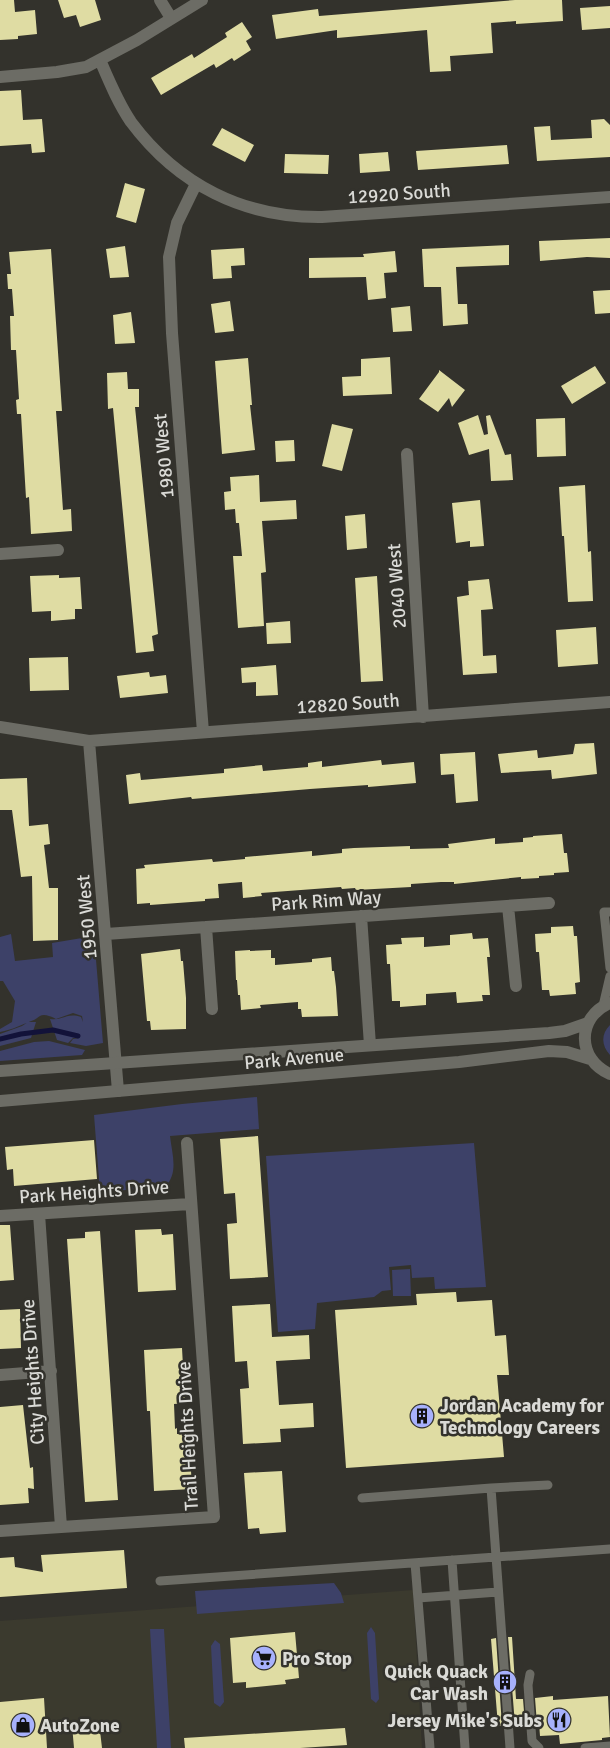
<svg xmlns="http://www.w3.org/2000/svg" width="610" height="1748" font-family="Signika,sans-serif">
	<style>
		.built { fill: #3b3a2e }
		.green { fill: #3d4168 }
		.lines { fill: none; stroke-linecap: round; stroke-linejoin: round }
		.stream { stroke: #121239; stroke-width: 5 }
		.building { fill: #dfdca3 }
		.service { stroke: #6c6c65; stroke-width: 9 }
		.minor { stroke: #6c6c65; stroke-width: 12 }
		.tertiary { stroke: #6c6c65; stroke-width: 12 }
		.labels { text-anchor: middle; stroke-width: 5; stroke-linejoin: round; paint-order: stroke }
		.street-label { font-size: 19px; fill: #dadad6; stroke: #33322c }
		.poi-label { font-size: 19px; font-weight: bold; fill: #dadad6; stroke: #33322c; text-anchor: start }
	</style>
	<rect width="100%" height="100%" fill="#33322c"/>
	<path class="built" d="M413 1590 422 1748H0V1621Z"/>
	<path class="green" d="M11 934 15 961 53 957 52 943 94 936 103 1043 86 1046 70 1043 73 1039 79 1038H73L68 1043 57 1040 50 1019C63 1021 67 1012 81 1017L83 1022 82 1016 73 1013 56 1019C52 1017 48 1015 44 1015 39 1015 38 1018 34 1020 23 1024 12 1030 0 1032V1029L12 1022 15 1001 3 981H0V937Z
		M28 1022H36L31 1038 0 1046V1034L22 1026Z
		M610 1025V1055C601 1045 601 1034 610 1025Z
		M49 1041 85 1050 82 1055 0 1061V1051L34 1042Z
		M257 1097 259 1129 170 1136C172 1154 179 1173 165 1187L100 1192 94 1115 182 1104Z
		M474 1143 486 1287 435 1289 434 1277 412 1278 411 1265 389 1267 391 1290 382 1291 374 1297 317 1303 315 1329 278 1332 266 1156Z
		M410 1269 411 1296H393L392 1270Z
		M334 1583 341 1593 344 1603 197 1614 195 1591Z
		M371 1627 375 1633 379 1699 376 1703 371 1699 367 1633Z
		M150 1629H164L171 1748H157Z
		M215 1640 220 1644 224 1702 220 1707 214 1703 211 1646Z"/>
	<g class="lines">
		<path class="stream" d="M0 1039 21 1034 53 1030 78 1036"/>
	</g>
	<path class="building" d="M0 0H14L15 12 35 10 37 34 18 36V39L0 40Z
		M58 0H95L101 20 80 27 76 15 64 18Z
		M515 0H562L563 21 516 24V21L491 23 493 53 450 56 451 71 430 72 427 30 337 38V30L276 39 272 15 318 9 319 16Z
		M610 6V28L582 30 580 8Z
		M242 22 252 37 246 41 251 50 234 61 232 58 216 68 214 64 161 95 151 78 192 54 194 58 227 37 225 33Z
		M21 90 23 120 42 119 45 152 32 153 31 144 0 146V91Z
		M604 119 610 125V157L537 161 534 127 550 126 551 140 592 138 591 120Z
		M222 128 254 145 245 162 212 145Z
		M507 145 509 164 418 170 416 151Z
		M388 152 390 171 360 173 359 154Z
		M285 154 329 155 328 174 284 173Z
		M125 183 145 189 136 223 116 217Z
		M610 238V258L587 257 540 261 539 241Z
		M509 245V265L456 267 458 304H467L468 324 443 326 441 287H424L422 249Z
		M125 246 129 277 110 278 106 249Z
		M244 248 245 265 231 266 232 278 213 279 211 250Z
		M51 249 62 411H56L63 510 71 509 72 531 31 534 29 497 26 498 21 414H17L16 400 19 399 16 350H11L10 316H14L12 289H8L7 274H11L9 252Z
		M395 251 397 272 384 273 386 298 368 300 366 277 309 278V258L364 257 363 254Z
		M610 290V313L595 314 593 291Z
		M230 301 234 331 215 333 211 304Z
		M410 306 412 331 393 332 391 308Z
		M131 312 135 343 115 344 113 315Z
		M390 357 392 394 343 396 342 377 361 376V359Z
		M248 358 252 405H250L255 450 222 454 215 361Z
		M595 366 606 383 572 404 561 386Z
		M439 370 465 390 452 407 449 398 438 412 419 399 439 372Z
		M127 372 128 389H139V407H135L158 634 152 636 154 651 136 653 113 408 108 409 107 373Z
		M478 415 484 435 488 434 486 416 490 415 505 455 511 454 513 480 491 481 489 449 469 455 458 423Z
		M565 418 566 456 537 457 536 419Z
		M332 424 353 429 342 471 322 466Z
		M294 440 295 461 276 462 275 441Z
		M259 475 260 502 296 500 297 519 262 521 266 572 261 573 264 626 238 628 233 556H242L239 523H236L235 509 225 510 224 492 231 491 230 477Z
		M585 485 588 552 591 551 593 601 568 602 564 536H562L559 487Z
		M480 500 484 546 470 547V541L456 543 452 503Z
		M365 514 367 548 347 550 345 516Z
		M59 575V578L80 577 82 609H75V619L51 621V611L32 612 30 576Z
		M377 576 383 681 361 682 355 578Z
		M489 579 493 609 481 610 483 656 496 655 497 673 463 675 457 597 469 595 468 581Z
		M290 621 291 643 267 644 266 623Z
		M596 627 598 664 558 667 556 630Z
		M68 657 69 690 30 691 29 658Z
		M276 665 278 695 256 696V682L242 683 241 668Z
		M149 672 150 677 166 675 168 693 120 698 117 676Z
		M594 743 597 774 552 779 551 770 501 773 498 754 537 750 538 758 573 754 575 744Z
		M475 752 478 801 456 803 454 774 441 775 440 754Z
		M381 760 382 765 414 762 416 783 368 787V785L310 789 192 799 191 797 129 804 126 775 140 773 141 780 224 773V769L262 765 263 771 308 767V763L322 761V767Z
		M27 778 29 826 48 824 50 844 44 845 49 888H58V940L33 941 32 876 21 877 12 810H0V779Z
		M562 834 564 853H567L569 872 554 873V875L539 876V878L521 879V877L454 884V882H441L411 884V887L356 890 355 888 342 889 341 887 261 893 262 896 243 898 242 882 218 884 219 898 205 899V901L150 905V903L137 904 136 869 145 868 144 865 212 859 213 862 245 859V857L312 851V856L342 853V849L354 848 410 846V849L449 848 448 844 495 838V844L523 842V838L533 837V836Z
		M573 926 574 936H577L580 982 575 983 576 994 550 996 549 990H542L539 952H536L535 934 551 933V927Z
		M472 933 473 939 488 938 490 957H487L490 995H482L483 1001 457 1003 456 992 426 994V1005L400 1007V1001H392L390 964H387L386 945 402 944 401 938 424 937V947L450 945V935Z
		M180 949 181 961H183L186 998V1029L151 1030 150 1021H147L141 954Z
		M250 950V951L271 950V958H275V965L312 962V959L331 957 332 971H334L336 987 338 1016 302 1017 301 1009H298V1002L260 1005 261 1008 241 1010 240 995H238L237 980H236L235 951Z
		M258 1136 268 1277 230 1279 227 1224 237 1223 235 1193 224 1194 220 1139Z
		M94 1140 97 1179 14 1186 13 1169 7 1170 5 1147Z
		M0 1225H10L14 1280 0 1281Z
		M161 1229 162 1235 173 1234 176 1290 138 1292 135 1230Z
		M100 1231 118 1500 85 1502 67 1239 85 1238V1232Z
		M456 1292 457 1302 492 1300 495 1336 506 1335 509 1375H497L504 1457 346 1468 335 1310 417 1305 416 1294Z
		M270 1304 272 1337 309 1335 310 1359 276 1361 279 1405 313 1403 314 1427 280 1429 281 1442 243 1444 240 1389 249 1388 247 1361 235 1362 232 1306Z
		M20 1309 21 1348 0 1349V1310Z
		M182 1348 185 1403 174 1404 175 1429 177 1428V1434H189L192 1489 154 1491 150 1411H147L144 1350Z
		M23 1405 30 1468 33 1467 34 1489 28 1488 29 1503 0 1505V1407Z
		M282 1471 286 1532 260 1534 259 1528 248 1529 244 1473Z
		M124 1550 127 1588 0 1597V1558L14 1557 15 1567 43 1572 41 1555Z
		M295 1632 299 1678 285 1680 286 1684 246 1688V1682L233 1683 230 1638Z
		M508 1637H512L516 1699H523L525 1724 515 1725Z
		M496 1638 502 1726H498L491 1639Z
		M553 1696V1700L608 1696 610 1737 602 1738V1740L560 1744 559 1735 540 1736 539 1723 537 1724 535 1698Z
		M44 1698 47 1748H0V1702Z
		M99 1722 102 1748H74L72 1725Z
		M345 1728 347 1745 300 1748H185L184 1738Z"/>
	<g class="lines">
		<path class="service" d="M610 912H604L610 968
			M603 1006 610 976
			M362 1498 491 1488
			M452 1560 465 1748
			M415 1563 430 1748
			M160 1581 610 1549
			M418 1598 498 1592
			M530 1674 528 1685 532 1741 539 1748
			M510 1748 491 1488 548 1485
			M585 1748 610 1746"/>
		<path class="minor" d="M160 0 171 18
			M100 60C109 81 118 103 131 122 178 185 244 218 322 217L610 197
			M0 77 57 72 86 67 137 40 202 0
			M196 184 177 223 169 257 172 333 203 732
			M407 454 423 717
			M0 554 58 550
			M0 727 89 741 610 702
			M89 741 118 1091
			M508 906 516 986
			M361 916 370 1045
			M206 927 212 1009
			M106 934 549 903
			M39 1214 61 1527
			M0 1216 190 1204
			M0 1375 51 1371
			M0 1531 214 1517 187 1143"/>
		<path class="tertiary" d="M610 1003C576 1017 577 1060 610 1074
			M0 1071 549 1033 565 1031 588 1023
			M0 1101 459 1062 549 1051 567 1052 590 1059"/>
	</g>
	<defs>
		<g id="building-disc" transform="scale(1.25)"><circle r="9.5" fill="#a7b1fc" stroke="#33322c"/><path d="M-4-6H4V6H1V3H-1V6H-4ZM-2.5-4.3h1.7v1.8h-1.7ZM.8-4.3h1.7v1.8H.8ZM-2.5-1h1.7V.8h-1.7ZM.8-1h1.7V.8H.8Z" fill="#111"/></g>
		<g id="supermarket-disc" transform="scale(1.25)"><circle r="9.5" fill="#a7b1fc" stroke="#33322c"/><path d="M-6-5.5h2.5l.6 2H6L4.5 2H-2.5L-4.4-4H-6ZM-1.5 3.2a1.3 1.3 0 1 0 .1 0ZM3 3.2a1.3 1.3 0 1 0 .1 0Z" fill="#111"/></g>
		<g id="restaurant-disc" transform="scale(1.25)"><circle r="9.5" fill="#a7b1fc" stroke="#33322c"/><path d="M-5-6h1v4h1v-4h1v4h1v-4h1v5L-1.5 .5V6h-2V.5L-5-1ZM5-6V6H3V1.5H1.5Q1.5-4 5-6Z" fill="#111"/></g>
		<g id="shop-disc" transform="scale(1.25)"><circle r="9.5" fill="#a7b1fc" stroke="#33322c"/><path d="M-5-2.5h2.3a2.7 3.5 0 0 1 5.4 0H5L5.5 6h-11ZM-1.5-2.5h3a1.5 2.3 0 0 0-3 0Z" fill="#111"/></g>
	</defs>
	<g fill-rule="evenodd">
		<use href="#building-disc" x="422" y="1416"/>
		<use href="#supermarket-disc" x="264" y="1658"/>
		<use href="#building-disc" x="505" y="1682"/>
		<use href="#restaurant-disc" x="559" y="1720"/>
		<use href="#shop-disc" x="23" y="1725"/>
	</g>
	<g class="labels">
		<g class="street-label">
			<text transform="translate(399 193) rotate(-4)" y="7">12920 South</text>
			<text transform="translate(163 456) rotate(-95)" y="7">1980 West</text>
			<text transform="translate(396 586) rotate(-94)" y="7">2040 West</text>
			<text transform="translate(348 703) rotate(-4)" y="7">12820 South</text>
			<text transform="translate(326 900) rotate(-4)" y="7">Park Rim Way</text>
			<text transform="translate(86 917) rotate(-95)" y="7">1950 West</text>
			<text transform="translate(294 1058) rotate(-5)" y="7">Park Avenue</text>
			<text transform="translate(94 1191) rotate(-4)" y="7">Park Heights Drive</text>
			<text transform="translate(32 1372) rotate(-94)" y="7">City Heights Drive</text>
			<text transform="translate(187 1436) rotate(-93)" y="7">Trail Heights Drive</text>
		</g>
		<g class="poi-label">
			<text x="440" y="1412">Jordan Academy for<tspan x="440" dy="22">Technology Careers</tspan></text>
			<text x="282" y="1665">Pro Stop</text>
			<text x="488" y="1678" text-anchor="end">Quick Quack<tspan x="488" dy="22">Car Wash</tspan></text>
			<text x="542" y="1727" text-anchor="end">Jersey Mike's Subs</text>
			<text x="40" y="1732">AutoZone</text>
		</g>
	</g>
</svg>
